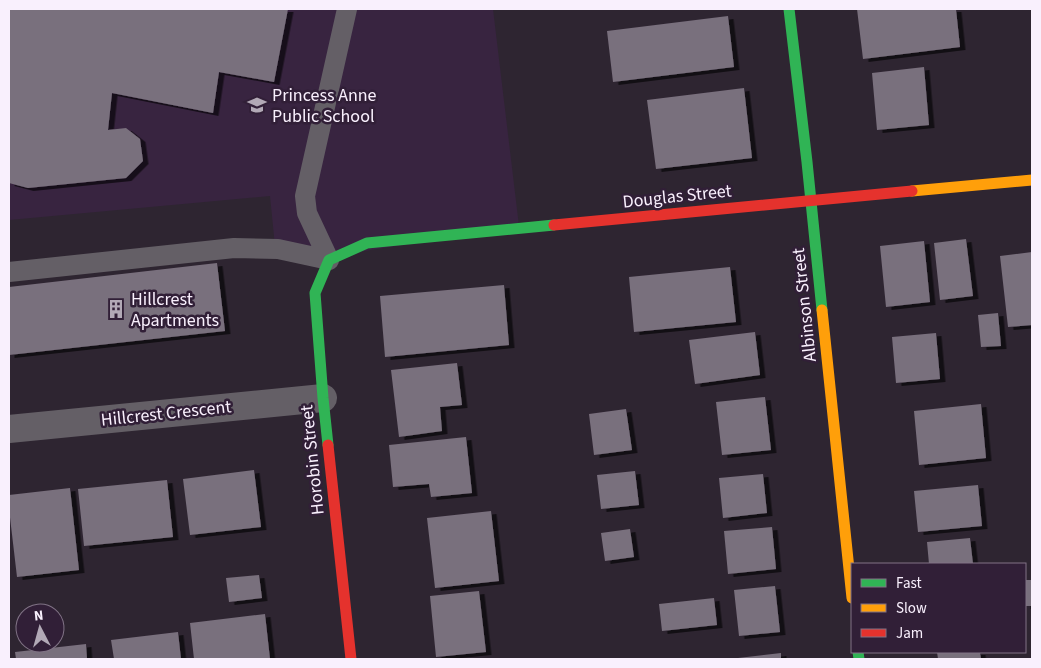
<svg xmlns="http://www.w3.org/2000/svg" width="1041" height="668" font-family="'Source Sans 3',sans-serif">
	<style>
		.built { fill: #382440 }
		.building { fill: #796f7d; filter: url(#shadow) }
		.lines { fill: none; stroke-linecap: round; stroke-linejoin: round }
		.lane { stroke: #645f66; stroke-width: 20 }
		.street { stroke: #645f66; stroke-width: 28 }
		.fast { stroke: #30b455; stroke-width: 11 }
		.slow { stroke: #ff9f0a; stroke-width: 11 }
		.jam { stroke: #e5322d; stroke-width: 11 }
		.labels { text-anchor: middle; stroke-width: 5; stroke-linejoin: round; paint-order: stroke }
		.poi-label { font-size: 18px; fill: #f9f0fd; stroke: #311f37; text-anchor: start }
		.street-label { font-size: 18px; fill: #f9f0fd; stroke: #311f37 }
	</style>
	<defs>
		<filter id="shadow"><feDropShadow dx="5.5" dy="3" stdDeviation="0" flood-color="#0009"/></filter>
	</defs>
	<rect width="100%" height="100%" fill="#2e2531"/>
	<path class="built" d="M9 9H493L519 226 328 257 275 246 270 196 9 220Z"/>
	<path class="building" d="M9 9H288L274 82 219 72 213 113 112 93 108 130 126 128 140 139 143 161 126 178 28 188 9 183Z
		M857 9H956L960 47 863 59Z
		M728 16 734 67 613 82 607 31Z
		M924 67 929 125 877 130 872 73Z
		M744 88 752 158 656 169 647 100Z
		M966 239 973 296 940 300 934 243Z
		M924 241 930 302 886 307 880 246Z
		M1032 252V325L1008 327 1000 256Z
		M217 263 225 331 9 355V287Z
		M730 267 736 322 634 332 629 277Z
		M504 285 509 345 385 357 380 296Z
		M998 313 1001 346 981 347 978 315Z
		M755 332 760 375 695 384 689 340Z
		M936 333 940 379 896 383 892 337Z
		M457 363 462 405 440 407 442 431 399 437 391 370Z
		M765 397 771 450 722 455 716 402Z
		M981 404 986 458 919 465 914 411Z
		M626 409 632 450 594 455 589 414Z
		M466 437 472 493 431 497 429 484 393 487 389 445Z
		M254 470 261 527 190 535 183 479Z
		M635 471 639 505 601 509 597 475Z
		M763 474 767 513 723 518 719 478Z
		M167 480 173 537 84 546 78 489Z
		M978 485 982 526 918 532 914 491Z
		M70 488 79 570 17 577 9 509V495Z
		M491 511 499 581 435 588 427 518Z
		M772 527 776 569 728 574 724 531Z
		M630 529 634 557 605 561 601 533Z
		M970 538 973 564H929L927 542Z
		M259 575 262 598 229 602 226 578Z
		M1025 580H1032V606H1025Z
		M775 586 780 632 739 636 734 590Z
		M479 591 486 652 436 657 430 596Z
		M714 598 717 625 662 631 659 604Z
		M265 614 270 659H194L190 623Z
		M178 632 181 659H114L111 640Z
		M86 644 87 659H16L15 652Z
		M937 652H980L981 659H938Z
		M781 653V659H738V658Z"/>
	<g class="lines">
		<path class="lane" d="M329 260 307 213 305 196 347 9
			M9 272 234 248 278 249 329 260"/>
		<path class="street" d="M9 429 323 398"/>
		<path class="fast" d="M789 9 807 162 822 310
			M328 445 323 398 315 293 329 260 367 243 554 225
			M858 652 859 659"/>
		<path class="slow" d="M912 191 1032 180
			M822 310 852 598"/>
		<path class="jam" d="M554 225 912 191
			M328 445 351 659"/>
	</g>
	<defs>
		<g id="school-bare" transform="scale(1.5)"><path d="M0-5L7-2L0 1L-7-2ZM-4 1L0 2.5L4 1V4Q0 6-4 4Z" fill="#b2a9b6" stroke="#311f37" stroke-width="2.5" paint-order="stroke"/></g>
		<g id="building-bare" transform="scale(1.5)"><path d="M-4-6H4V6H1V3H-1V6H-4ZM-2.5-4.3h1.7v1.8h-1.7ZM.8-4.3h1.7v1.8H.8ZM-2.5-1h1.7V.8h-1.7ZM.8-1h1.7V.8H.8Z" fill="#b2a9b6" stroke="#311f37" stroke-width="2.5" paint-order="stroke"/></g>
	</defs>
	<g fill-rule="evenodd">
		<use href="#school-bare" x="257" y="105"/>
		<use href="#building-bare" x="116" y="309"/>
	</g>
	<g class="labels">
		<g class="poi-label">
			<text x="272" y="101">Princess Anne<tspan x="272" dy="21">Public School</tspan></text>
			<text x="131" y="305">Hillcrest<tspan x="131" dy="21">Apartments</tspan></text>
		</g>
		<g class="street-label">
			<text transform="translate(677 196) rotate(-6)" y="6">Douglas Street</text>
			<text transform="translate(804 305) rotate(-96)" y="6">Albinson Street</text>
			<text transform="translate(166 413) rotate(-6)" y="6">Hillcrest Crescent</text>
			<text transform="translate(312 460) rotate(-96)" y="6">Horobin Street</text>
		</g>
	</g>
	<rect width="1041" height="668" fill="none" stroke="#f9f0fd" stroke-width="20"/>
	<rect x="851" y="563" width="175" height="90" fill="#311f37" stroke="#817386"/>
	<rect x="861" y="579" width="25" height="8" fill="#30b455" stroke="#817386"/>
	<text x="896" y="588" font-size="15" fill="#f9f0fd">Fast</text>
	<rect x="861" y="604" width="25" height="8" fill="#ff9f0a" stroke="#817386"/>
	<text x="896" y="613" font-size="15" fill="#f9f0fd">Slow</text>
	<rect x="861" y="629" width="25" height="8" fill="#e5322d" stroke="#817386"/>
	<text x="896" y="638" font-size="15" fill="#f9f0fd">Jam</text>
	<g transform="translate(40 628) rotate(354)"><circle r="24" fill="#311f37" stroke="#817386"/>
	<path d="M0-4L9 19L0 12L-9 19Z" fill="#b2a9b6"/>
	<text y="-8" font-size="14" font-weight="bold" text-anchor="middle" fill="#f9f0fd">N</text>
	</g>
</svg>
